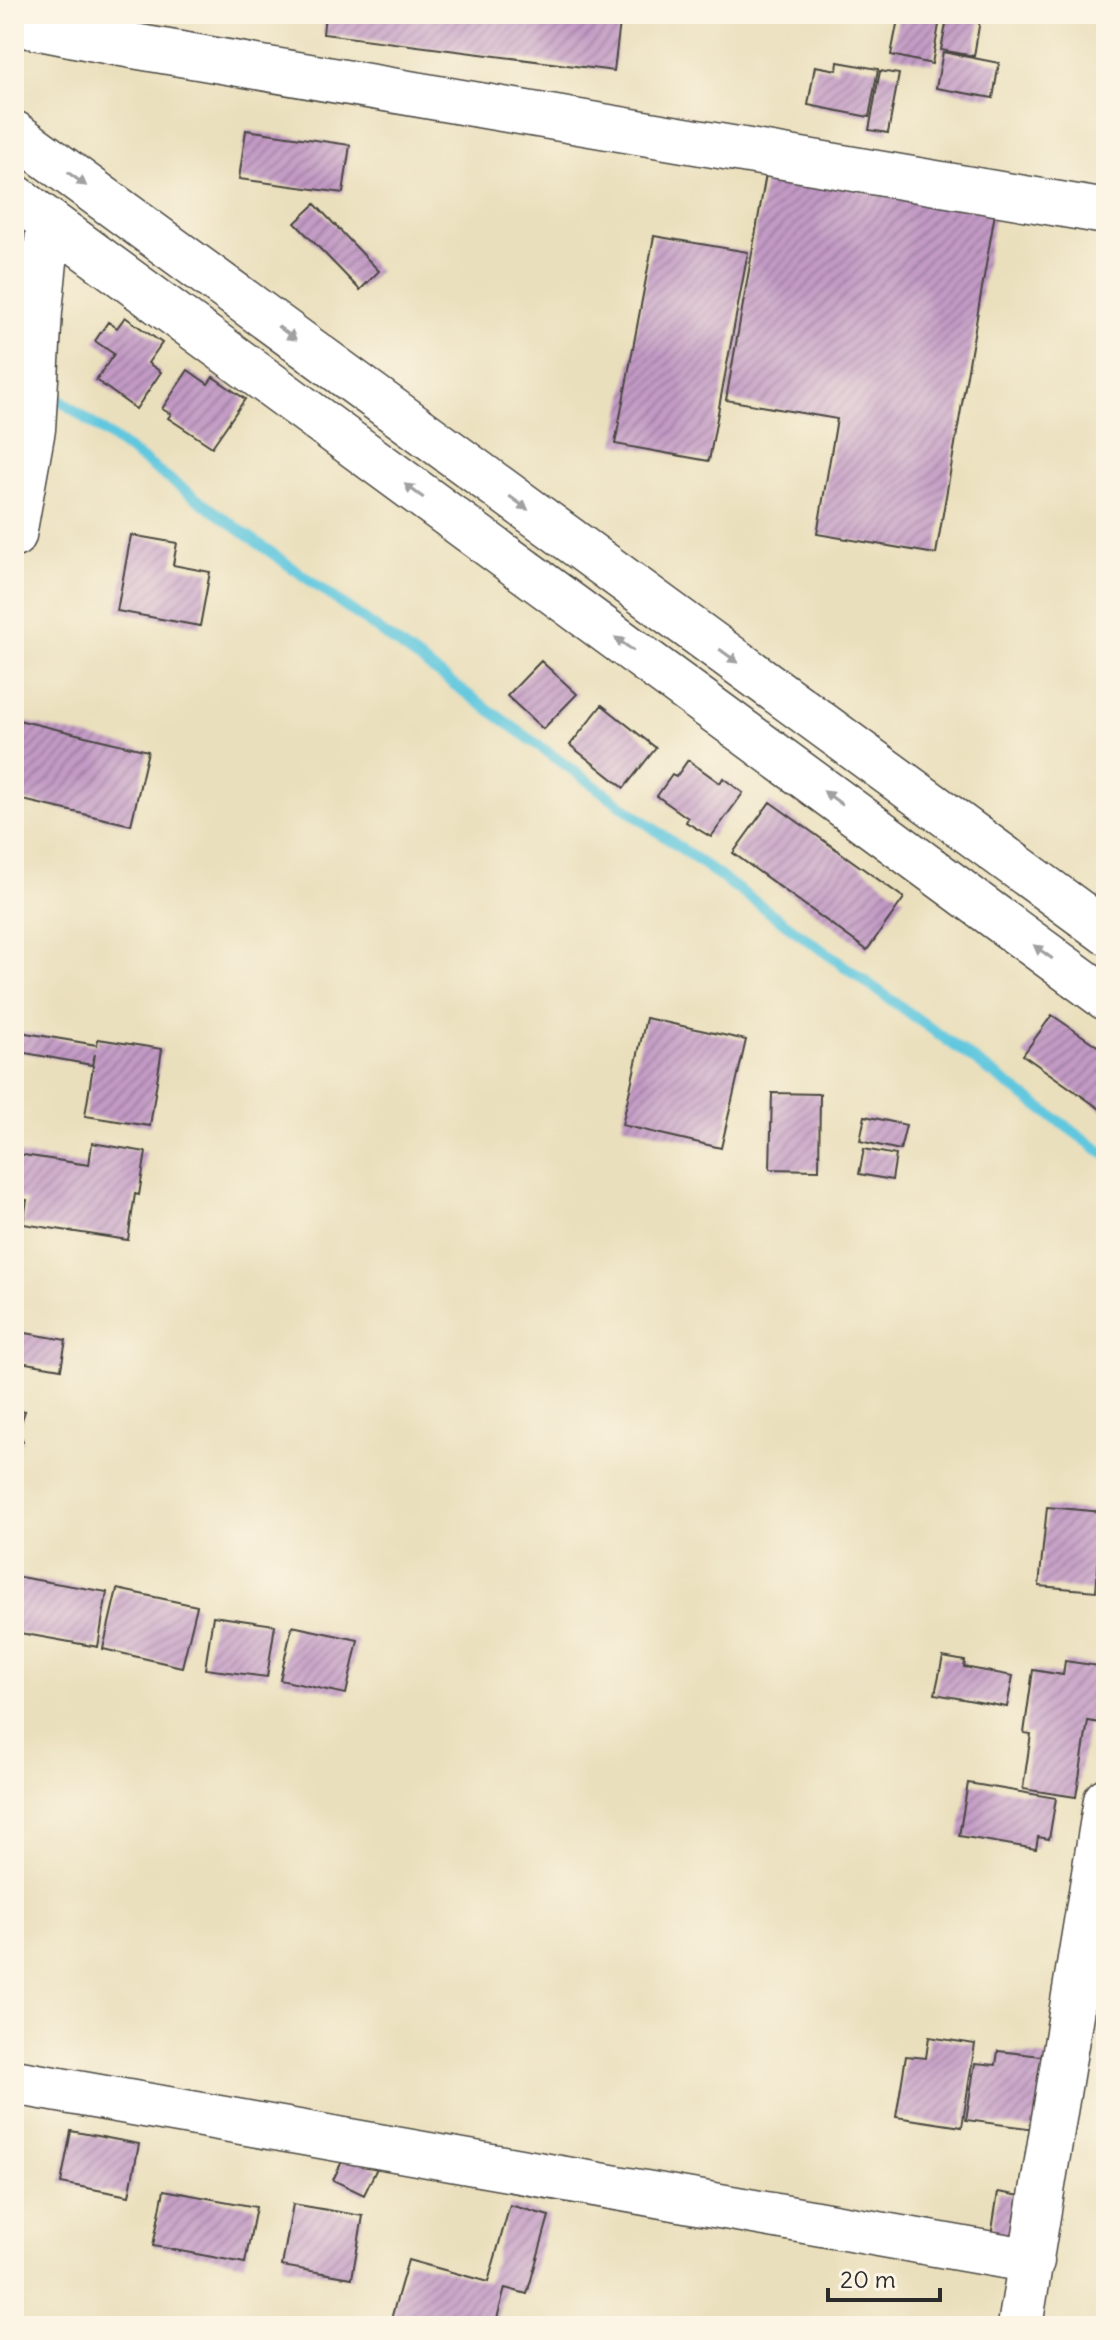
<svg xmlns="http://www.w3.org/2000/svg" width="1120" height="2340" font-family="Delius,sans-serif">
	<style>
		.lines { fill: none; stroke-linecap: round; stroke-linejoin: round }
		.stream { stroke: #61c7de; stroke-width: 11 }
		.building { fill: url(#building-hatch) }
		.minor-casing { stroke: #484641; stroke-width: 47 }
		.tertiary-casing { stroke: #484641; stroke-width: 47 }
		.secondary-casing { stroke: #484641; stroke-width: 47 }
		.minor { stroke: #fff; stroke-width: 44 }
		.tertiary { stroke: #fff; stroke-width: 44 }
		.secondary { stroke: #fff; stroke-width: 44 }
		.oneway { fill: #a0a0a0 }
	</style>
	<defs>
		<pattern id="building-hatch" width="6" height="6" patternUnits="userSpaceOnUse" patternTransform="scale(2)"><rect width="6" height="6" fill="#c29ac5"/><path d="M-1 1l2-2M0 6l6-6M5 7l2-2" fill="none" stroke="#9e7ea0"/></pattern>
	</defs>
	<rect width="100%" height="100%" fill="#fcf5e5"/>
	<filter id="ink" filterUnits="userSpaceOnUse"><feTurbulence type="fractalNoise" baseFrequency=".0125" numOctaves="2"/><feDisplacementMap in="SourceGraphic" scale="16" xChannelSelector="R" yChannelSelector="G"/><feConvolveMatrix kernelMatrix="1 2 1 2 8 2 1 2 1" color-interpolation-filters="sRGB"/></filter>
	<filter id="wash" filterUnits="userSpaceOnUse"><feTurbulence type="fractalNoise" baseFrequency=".006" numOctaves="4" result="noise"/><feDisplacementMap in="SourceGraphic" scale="32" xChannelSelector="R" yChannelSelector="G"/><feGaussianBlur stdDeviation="1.8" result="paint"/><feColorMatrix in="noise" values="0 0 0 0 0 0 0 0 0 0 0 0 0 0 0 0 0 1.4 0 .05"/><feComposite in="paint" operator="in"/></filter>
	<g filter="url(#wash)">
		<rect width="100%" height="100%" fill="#eadfbc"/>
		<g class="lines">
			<path class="stream" d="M46 390 1106 1155"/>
		</g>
		<g id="blocks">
			<path class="building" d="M325 14H621L614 71 323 34Z
				M899 14H931L930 17 940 19 932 64 891 55Z
				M948 14H981L974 56 941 50Z
				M943 52 999 63 993 98 936 88Z
				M838 62 878 69 869 117 808 105 815 66 837 70Z
				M880 71 899 74 888 133 869 130Z
				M246 130 350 145 343 193 239 179Z
				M766 174 995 213 936 554 817 534 837 419 726 400Z
				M315 204 379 271 360 290 295 223Z
				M654 236 748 252 709 461 615 444Z
				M125 317 162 343 148 363 161 372 136 409 96 380 114 354 95 341 108 322 117 328Z
				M188 370 208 384 213 377 245 399 212 447 168 418 171 414 162 409Z
				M131 535 177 543 173 565 210 572 200 626 117 611Z
				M541 661 577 694 543 729 507 696Z
				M602 705 656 748 624 788 570 745Z
				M14 719 148 751 131 825 14 798Z
				M688 760 720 783 723 778 743 793 711 837 686 822 688 818 657 796 672 775 676 777Z
				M770 802 904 898 867 950 733 853Z
				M1052 1015 1106 1052V1113L1023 1055Z
				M646 1018 746 1040 721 1148 622 1125Z
				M14 1031 97 1045 98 1039 162 1049 150 1126 85 1116 95 1054 92 1065 14 1051Z
				M772 1093 820 1094 819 1170 770 1169Z
				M865 1116 906 1125 900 1150 860 1141Z
				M92 1143 146 1152 139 1195 135 1194 128 1240 23 1224 27 1200 14 1198 17 1154 89 1165Z
				M864 1149 896 1155 892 1180 859 1174Z
				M14 1331 66 1340 61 1369 14 1361Z
				M14 1410 25 1411 18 1431 23 1441 14 1448Z
				M1047 1507 1103 1512 1096 1591 1039 1586Z
				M14 1576 107 1592 98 1647 14 1632Z
				M117 1589 197 1606 182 1667 103 1649Z
				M213 1616 275 1625 267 1677 205 1669Z
				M292 1626 358 1640 346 1694 280 1680Z
				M943 1657 965 1661 964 1667 1013 1676 1007 1707 935 1694Z
				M1065 1661 1106 1667V1724L1088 1721 1076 1797 1023 1789 1031 1734 1024 1733 1033 1670 1063 1675Z
				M968 1783 1056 1798 1049 1839 1038 1837 1036 1849 959 1836Z
				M929 2037 975 2044 962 2127 896 2117 906 2056 926 2058Z
				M998 2051 1050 2057 1035 2129 966 2120 975 2063 996 2065Z
				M71 2131 139 2144 129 2196 61 2183Z
				M346 2153 377 2168 364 2195 333 2180Z
				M164 2190 256 2207 245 2263 153 2246Z
				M998 2192 1033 2198 1025 2248 990 2243Z
				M293 2204 363 2216 352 2278 282 2266Z
				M510 2205 549 2216 527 2294 505 2288 495 2326H389L408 2260 488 2282Z"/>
		</g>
	</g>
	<g filter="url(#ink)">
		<use href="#blocks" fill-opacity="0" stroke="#484641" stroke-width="2"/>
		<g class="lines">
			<g class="minor-casing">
				<path id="minor" d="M14 23 110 42 1106 212
					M14 2082 1032 2261
					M1020 2326 1106 1800"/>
			</g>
			<g class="tertiary-casing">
				<path id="tertiary" d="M14 133 1106 932
					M14 196 1106 998"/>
			</g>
			<g class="secondary-casing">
				<path id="secondary" d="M14 535 33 429 40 311 49 222"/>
			</g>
			<use href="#minor" class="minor"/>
			<use href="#tertiary" class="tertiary"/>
			<use href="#secondary" class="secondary"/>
		</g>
		<defs><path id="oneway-solid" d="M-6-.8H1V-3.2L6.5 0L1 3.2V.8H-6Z" transform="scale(2)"/></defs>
		<g class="oneway">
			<use href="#oneway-solid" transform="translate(77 179) rotate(36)"/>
			<use href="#oneway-solid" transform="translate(287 333) rotate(36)"/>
			<use href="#oneway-solid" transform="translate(414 491) rotate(-144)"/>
			<use href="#oneway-solid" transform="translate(519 503) rotate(36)"/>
			<use href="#oneway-solid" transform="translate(624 644) rotate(-144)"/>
			<use href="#oneway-solid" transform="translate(729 656) rotate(36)"/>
			<use href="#oneway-solid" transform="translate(833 798) rotate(-144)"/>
			<use href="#oneway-solid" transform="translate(1043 952) rotate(-144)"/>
		</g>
	</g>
	<rect width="1120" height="2340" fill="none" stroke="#fcf5e5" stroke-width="48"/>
	<path d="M828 2288v12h112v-12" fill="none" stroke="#2b2b2b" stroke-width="4"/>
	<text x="840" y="2288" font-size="24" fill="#2b2b2b" stroke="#fcf5e5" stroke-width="6" paint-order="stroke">20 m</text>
</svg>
